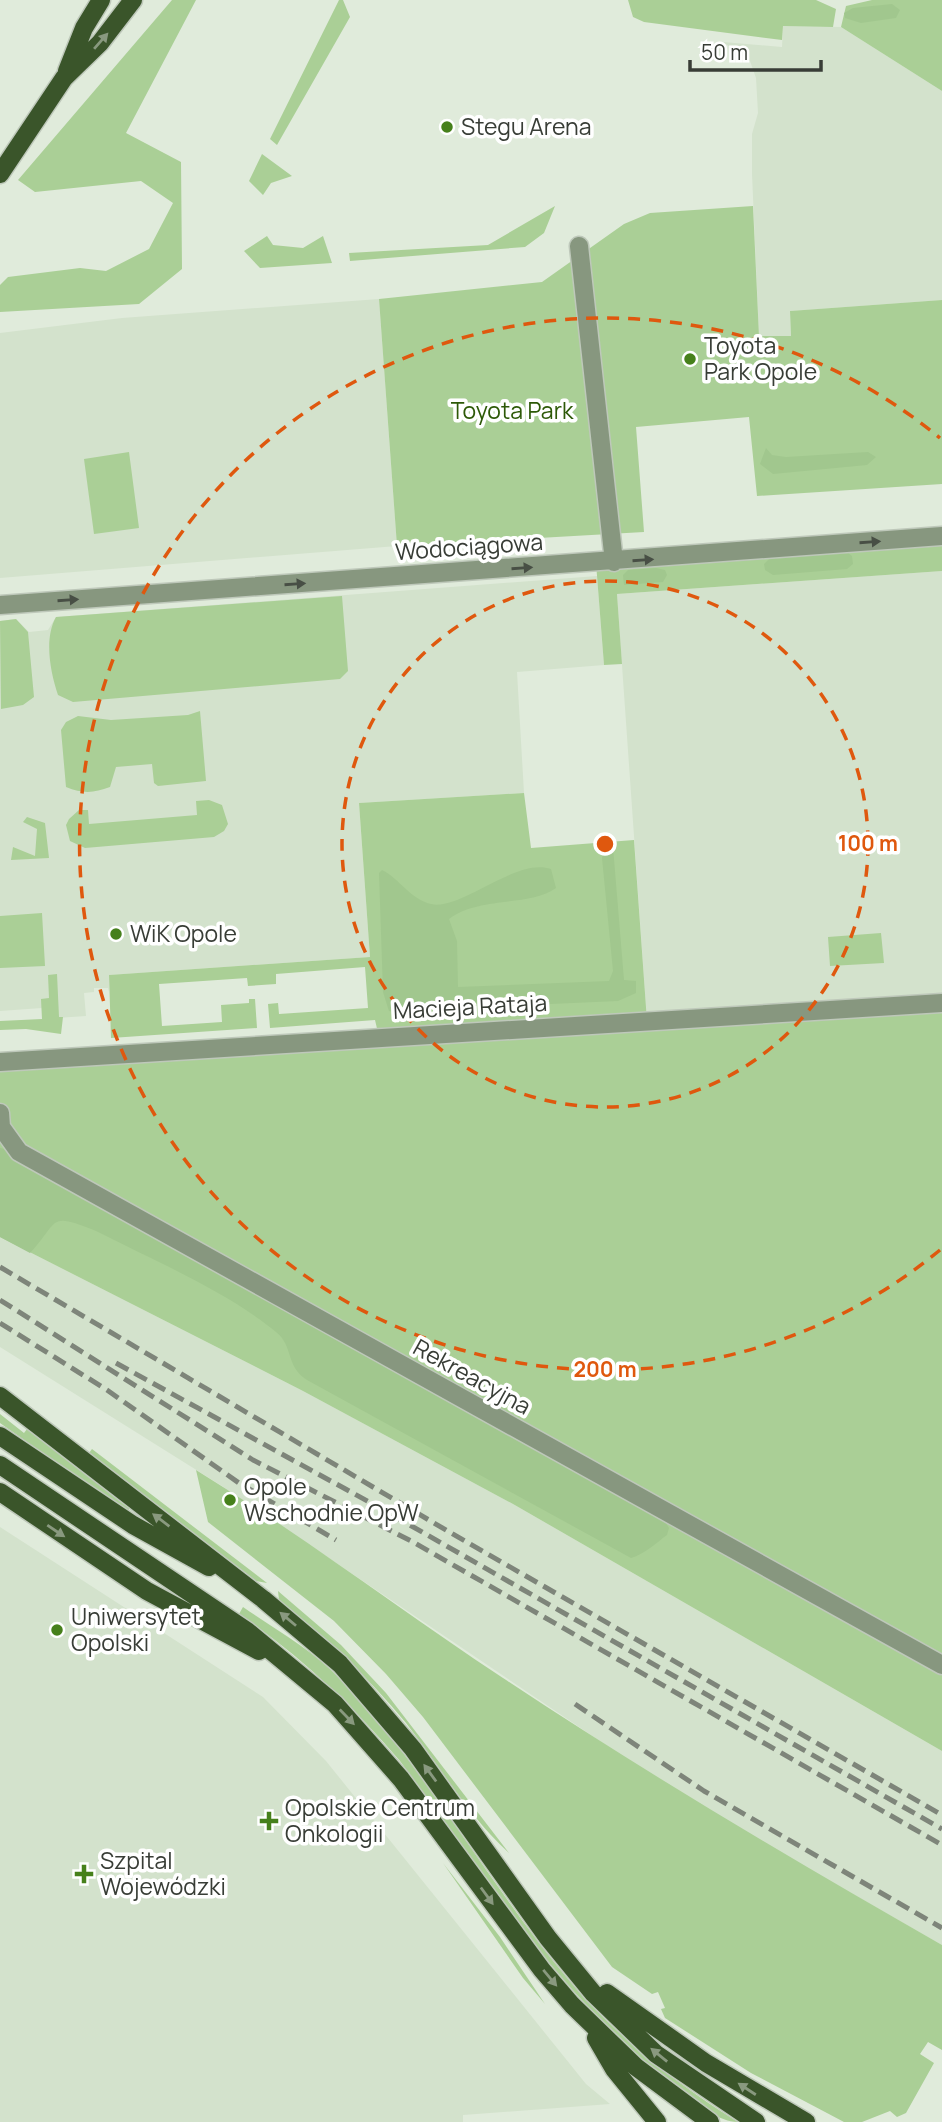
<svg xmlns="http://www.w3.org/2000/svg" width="942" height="2122" font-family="Manrope,sans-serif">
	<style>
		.built { fill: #d3e2cc }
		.green { fill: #aacf96 }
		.forest { fill: #a1c78e }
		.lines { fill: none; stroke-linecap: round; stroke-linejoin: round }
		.minor-casing { stroke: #bec8ba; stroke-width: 21 }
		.major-casing { stroke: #bec8ba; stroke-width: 21 }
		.minor { stroke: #87977f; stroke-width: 18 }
		.major { stroke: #3a552a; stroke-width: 18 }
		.rail { stroke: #7e857a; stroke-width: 5; stroke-dasharray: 14 7; stroke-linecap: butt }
		.oneway { fill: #89997f }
		.oneway2 { fill: #484f45 }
		.ring { fill: none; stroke: #df580e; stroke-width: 3.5; stroke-dasharray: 12 9 }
		.poi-dot { fill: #46801b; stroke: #fff; stroke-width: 2.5 }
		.labels { text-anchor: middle; stroke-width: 7; stroke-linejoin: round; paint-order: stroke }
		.poi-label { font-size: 23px; fill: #383d36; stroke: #fff; text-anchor: start }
		.park-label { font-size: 23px; fill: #2d5907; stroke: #fff }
		.street-label { font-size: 23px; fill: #383d36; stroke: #fff }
		.centre { fill: #df580e; stroke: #fff; stroke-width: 3.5 }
		.ring-label { font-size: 21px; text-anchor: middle; font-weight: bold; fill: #df580e; stroke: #fff; stroke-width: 7; stroke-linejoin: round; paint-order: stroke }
	</style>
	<rect width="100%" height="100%" fill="#e0ebdb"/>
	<path class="built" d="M783 26 841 27 942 91V300L790 311 791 336H759L752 174V134L758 113 756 78 750 61 723 42 782 47Z
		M379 299 397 546 0 578V333L122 318Z
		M942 571V1003L647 1021 617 594Z
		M597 576 604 665 517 672 524 793 359 803 370 957 109 975V992L108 988H94V992L84 993 86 1016 42 1019V1008L0 1011V621L16 619 29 632 48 630 56 617Z
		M0 1237 303 1391 513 1504 942 1751V1945L782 1854 628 1760 222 1486 0 1347Z
		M0 1527 263 1697 326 1761 586 2084 610 2104 463 2115V2122H0Z"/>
	<path class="green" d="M172 0H196L126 133 181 162 182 269 139 304 0 312V285L8 277 80 268 106 271 149 249 173 203 141 181 35 192 18 180Z
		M339 0H343L350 17 277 145 270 139Z
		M628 0H816L836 9 833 27 783 26 782 40 644 22 633 17Z
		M872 0H942V91L841 27 846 6Z
		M262 154 292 176 271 183 263 195 249 181Z
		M555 206 544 233 525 247 350 261 349 253 488 245Z
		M753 206 759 336H791L790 311 942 300V484L757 496 749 417 636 427 644 532 397 546 379 299 542 282 624 224 650 213Z
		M267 236 273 245 303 248 323 236 332 263 260 268 244 251Z
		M129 452 139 528 94 534 84 459Z
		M942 536V571L617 594 622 664 604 665 596 563Z
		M342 596 348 671 340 679 73 702 58 695C50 671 44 638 56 617Z
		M16 619 28 632 34 697 23 705 1 709 0 621Z
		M200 711 206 781 158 786 154 783 152 764 116 767 110 787C94 793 83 794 66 787L61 730 66 722 78 716 111 720 188 715Z
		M524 793 531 848 634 840 647 1021 942 1003V1751L513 1504 303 1391 0 1237V1062L379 1037 375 1020 270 1028 268 1004 278 1003 279 1014 368 1008 365 967 276 974V984L248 986 247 978 159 984 162 1026 222 1022 221 1005 249 1003V999H255L257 1028 111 1038 109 975 370 957 359 803Z
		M209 800 222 805 228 824 224 831 214 837 85 848 70 841 66 825 69 819 79 810H88L89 824 197 815 196 801Z
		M27 817 45 823 49 858 11 860 13 847 35 856 37 829 23 822Z
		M42 913 45 966 0 968V916Z
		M881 933 884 963 830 966 828 937Z
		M57 974 59 1017H63L61 1034 26 1029 0 1030V1021L42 1019 41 999 49 998 48 975Z
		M0 1414 24 1433 27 1429 130 1508 127 1512 0 1423Z
		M92 1449 267 1583 256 1581 89 1453Z
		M196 1470C302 1535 400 1610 503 1678 646 1773 793 1860 942 1945V2050L928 2042 920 2054 934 2063 906 2113 897 2117 890 2111 862 2122H844L751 2073 665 2018 661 2009 665 2008 658 1992 652 1994 612 1967 423 1717 386 1674 334 1621 208 1522Z
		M278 1591 341 1645 386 1693 509 1853C468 1816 440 1766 406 1723 368 1677 325 1637 279 1600Z
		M243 1607C276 1630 313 1650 341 1680 428 1770 487 1883 568 1979 616 2036 675 2083 738 2122 719 2122 702 2106 687 2095 566 2008 487 1880 400 1761 352 1705 300 1655 239 1614Z
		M443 1863 500 1937 545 2004 523 1978Z"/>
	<path class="forest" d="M892 4 900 10 896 18 861 23 845 18 844 13 853 8Z
		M766 448 772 455 786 457 868 452 876 457 867 465 773 474 760 464Z
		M847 552 852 556 853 564 847 569 773 575 765 570 764 564 772 556Z
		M656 568 665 570 667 575 663 582 624 585 623 575 628 570Z
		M613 847 624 980 636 981V993L618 1001 528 1005 425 1018 389 1011 383 992 379 873 382 870C400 879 410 899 431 904 461 911 516 857 551 869L556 888C530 907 479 896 449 919L457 941 458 987 609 981 613 971 602 858 603 852Z
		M0 1148 19 1152 664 1520 669 1528 667 1535C656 1543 645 1554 631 1558L307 1380C285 1366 294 1346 276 1332 228 1292 153 1260 96 1231 47 1211 60 1221 30 1253L0 1237Z"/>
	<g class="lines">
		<g class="minor-casing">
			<path id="minor" d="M579 246 614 562
				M0 605 942 536
				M0 1062 942 1003
				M0 1113 1 1127 19 1152 942 1665"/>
		</g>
		<g class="major-casing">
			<path id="major" d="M67 71 84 28 101 0
				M0 174 64 78 100 43 133 0
				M0 1396 263 1599 340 1664 413 1749 548 1938 593 1993 656 2054 756 2122
				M0 1436 133 1525 209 1567
				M0 1465 247 1631 335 1704 401 1779 542 1970 572 2005 636 2067 710 2122
				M0 1492 147 1591 259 1651
				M607 1993 706 2063 806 2122
				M596 2038 614 2069 657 2122"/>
		</g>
		<use href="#minor" class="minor"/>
		<use href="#major" class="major"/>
		<path class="rail" d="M0 1267 451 1533 942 1815
			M0 1300 253 1460 413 1542 942 1845
			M0 1323 107 1390 239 1483 336 1540
			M116 1363 380 1508 942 1829
			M575 1704 704 1791 942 1928"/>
	</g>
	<defs><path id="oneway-solid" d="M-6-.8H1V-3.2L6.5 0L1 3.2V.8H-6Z" transform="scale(1.75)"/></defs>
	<g class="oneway">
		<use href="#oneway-solid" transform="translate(101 41) rotate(-49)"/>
		<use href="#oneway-solid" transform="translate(161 1520) rotate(-143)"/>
		<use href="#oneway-solid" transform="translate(56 1531) rotate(34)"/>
		<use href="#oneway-solid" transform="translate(288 1619) rotate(-140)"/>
		<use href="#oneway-solid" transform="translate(347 1717) rotate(46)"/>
		<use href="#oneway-solid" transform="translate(430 1773) rotate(-126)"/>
		<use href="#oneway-solid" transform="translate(487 1896) rotate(54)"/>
		<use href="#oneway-solid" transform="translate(550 1978) rotate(50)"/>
		<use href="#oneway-solid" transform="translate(659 2055) rotate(-141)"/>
		<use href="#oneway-solid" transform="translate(747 2089) rotate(-147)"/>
	</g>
	<g class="oneway2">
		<use href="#oneway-solid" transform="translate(870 542) rotate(-4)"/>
		<use href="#oneway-solid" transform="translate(643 560) rotate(-4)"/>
		<use href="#oneway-solid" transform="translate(522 568) rotate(-4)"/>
		<use href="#oneway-solid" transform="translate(295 584) rotate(-4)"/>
		<use href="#oneway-solid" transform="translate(68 600) rotate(-4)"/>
	</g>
	<g class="ring">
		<circle cx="605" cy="844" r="263"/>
		<path d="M940 1250A526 526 0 1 1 940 438"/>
	</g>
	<g class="poi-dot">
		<circle cx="447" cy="127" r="7"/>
		<circle cx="690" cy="359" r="7"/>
		<circle cx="116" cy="934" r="7"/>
		<circle cx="230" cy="1500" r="7"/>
		<circle cx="57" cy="1630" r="7"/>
		<path d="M265.5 1810.5h7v7h7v7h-7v7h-7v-7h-7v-7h7z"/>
		<path d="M80.5 1863.5h7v7h7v7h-7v7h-7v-7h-7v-7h7z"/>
	</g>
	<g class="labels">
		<g class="poi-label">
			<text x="461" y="135">Stegu Arena</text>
			<text x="704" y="354">Toyota<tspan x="704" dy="26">Park Opole</tspan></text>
			<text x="130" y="942">WiK Opole</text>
			<text x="244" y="1495">Opole<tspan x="244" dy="26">Wschodnie OpW</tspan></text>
			<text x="71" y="1625">Uniwersytet<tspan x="71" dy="26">Opolski</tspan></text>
			<text x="285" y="1816">Opolskie Centrum<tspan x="285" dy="26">Onkologii</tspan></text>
			<text x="100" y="1869">Szpital<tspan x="100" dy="26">Wojewódzki</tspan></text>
		</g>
		<g class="park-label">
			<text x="512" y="419">Toyota Park</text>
		</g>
		<g class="street-label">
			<text transform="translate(469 547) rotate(-4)" y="8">Wodociągowa</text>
			<text transform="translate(470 1007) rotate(-3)" y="8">Macieja Rataja</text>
			<text transform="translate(472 1377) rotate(29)" y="8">Rekreacyjna</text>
		</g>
	</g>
	<circle cx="605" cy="844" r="10" class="centre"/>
	<g class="ring-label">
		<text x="868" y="851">100 m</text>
		<text x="605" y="1377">200 m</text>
	</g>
	<path d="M690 60v10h131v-10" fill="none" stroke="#383d36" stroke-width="3.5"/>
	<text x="701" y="60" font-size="21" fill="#383d36" stroke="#ffffff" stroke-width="5" paint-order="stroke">50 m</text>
</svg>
